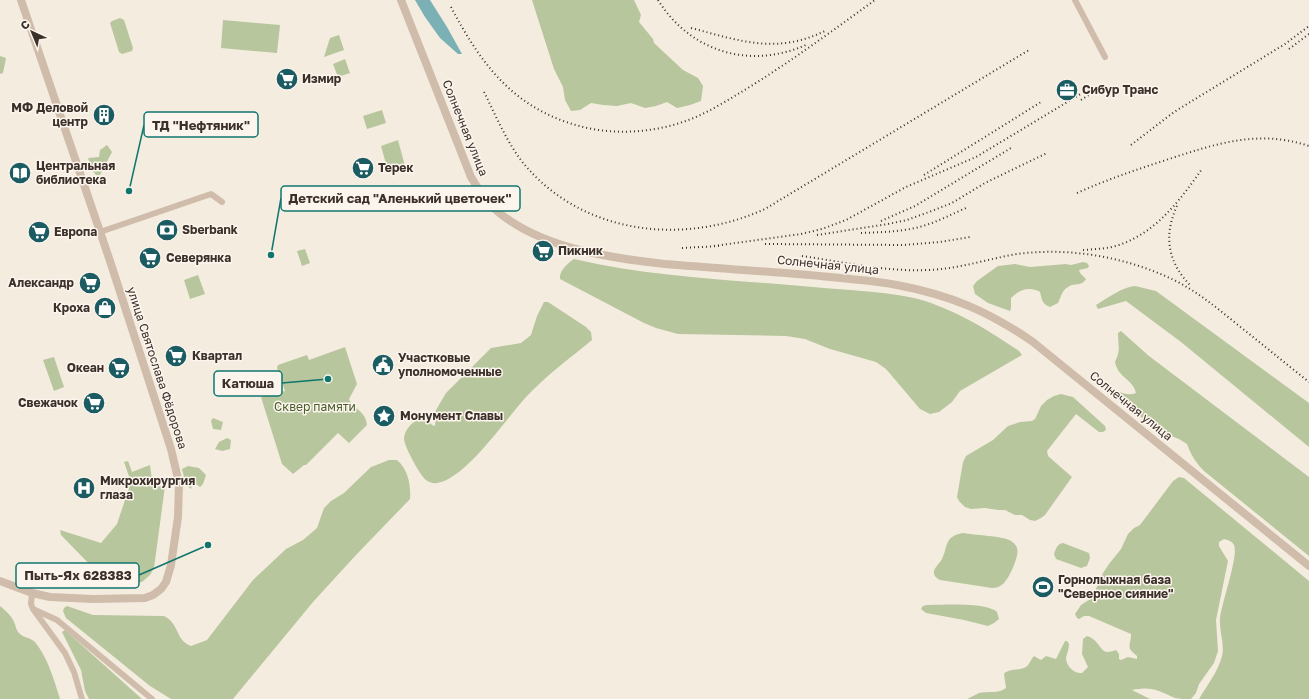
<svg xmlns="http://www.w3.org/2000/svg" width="1309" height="699" font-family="'Golos Text',sans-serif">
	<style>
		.green { fill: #b7c69d }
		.water { fill: #7bb1b5 }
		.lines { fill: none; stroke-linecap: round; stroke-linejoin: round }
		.minor { stroke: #cfbcaa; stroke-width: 6 }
		.tertiary { stroke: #cfbcaa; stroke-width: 8 }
		.rail { stroke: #3c302a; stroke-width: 2; stroke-dasharray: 1 3; stroke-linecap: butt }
		.labels { text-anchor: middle; stroke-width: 3; stroke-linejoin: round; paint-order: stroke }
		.poi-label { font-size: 12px; font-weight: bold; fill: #3c302a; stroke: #fcf5ed; text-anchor: start }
		.street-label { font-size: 12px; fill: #3c302a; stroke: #fcf5ed }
		.park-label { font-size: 12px; fill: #495d2b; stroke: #fcf5ed }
		.leader { fill: none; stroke: #0f766e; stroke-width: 1.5 }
		.callout-dot { fill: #0f766e; stroke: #fcf5ed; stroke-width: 1.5 }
		.callout { fill: #fcf5ed; stroke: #0f766e; stroke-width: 1.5 }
		.callout-label { font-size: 13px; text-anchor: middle; font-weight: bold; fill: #3c302a }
	</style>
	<rect width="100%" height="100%" fill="#f5ece0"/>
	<path class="green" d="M532 0H634L641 15 639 22 653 39 654 43 683 70 698 78 703 86 701 101 690 105 677 108 667 102 656 106 645 108 631 103 617 106 603 105 591 103 580 110 571 111 565 100 563 87 554 69Z
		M120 18 124 20 133 48 132 51 122 54 119 52 110 23 112 21Z
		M223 20 280 25 277 53 221 48Z
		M339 35 344 50 324 57 330 38Z
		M0 56 6 58 3 73 0 74Z
		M345 59 350 73 338 77 333 64Z
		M382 110 386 123 367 129 363 116Z
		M398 140 405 166 388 171 381 146Z
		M107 145 112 152 100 175H96L92 170 88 158 99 157 100 150Z
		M305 249 310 263 302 266 297 251Z
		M574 259C655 278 740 280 824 288 856 291 901 292 931 303 964 315 991 332 1019 351L1022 355 960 391 952 402 939 412 930 414 920 409 886 369 876 362 830 349 805 339 786 336 678 334 656 328 644 323 560 279C559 271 567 264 574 259Z
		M1083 262 1087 263 1089 266 1088 268 1079 270 1080 273 1086 279C1081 287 1075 282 1068 287 1062 290 1061 297 1058 303L1050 307C1042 304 1042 300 1040 292 1029 286 1019 290 1011 298V308L1010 311 988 303 975 294 973 286 977 281 998 266 1015 264 1030 267 1066 264 1071 265Z
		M198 275 205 294 190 299 184 280Z
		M1135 286 1156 291 1309 403V447L1181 342 1126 301 1098 309 1096 305C1108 298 1120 288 1135 286Z
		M544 302H548L586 327 591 332 592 340C570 358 547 375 528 395 507 417 466 479 437 483 435 484 428 482 426 480 420 476 403 444 404 438 405 428 415 419 424 417L428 420 432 425 435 426 436 410 446 393 491 348 521 343 531 335 537 316Z
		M1121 331 1149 356 1309 477V556L1204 471C1196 463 1191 455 1187 444L1179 439 1161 432 1112 395 1110 391 1113 388C1120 393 1128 396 1136 393 1133 379 1118 378 1115 362 1121 350 1118 345 1118 333Z
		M345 347 357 384 349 399C353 409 366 411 367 425L349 443 338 433 306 465H304L293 474 282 464 261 397 285 391 277 368 278 365 307 355 309 360Z
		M54 357 64 387 54 391 43 360Z
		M1061 394 1073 397 1105 426 1106 430 1103 432H1099L1076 414 1047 451 1048 456 1072 477 1045 515 1041 518 1035 521 1030 520 1022 515H1015L1005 510H998L985 508 971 509 965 507 959 501 957 497 958 491 963 462 966 456 993 440 1008 426 1020 422 1032 421 1035 419 1041 406 1047 400 1054 396Z
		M213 418 223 422 221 430 213 429 211 421Z
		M227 438 231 440 230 449 222 451 215 449 219 442Z
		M389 460H397C408 469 411 485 410 499L356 555 313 602 233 699H171L150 686 66 618 63 611 64 608 67 606 93 615 164 616C180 624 175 640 191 646L207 640 253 580 286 549 303 540 317 528 324 508 331 501 344 493 371 467Z
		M128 461 132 472 150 465 153 487 165 486 154 568 150 575 142 582 99 585 97 572 61 535 60 530 101 543 117 524 131 482 124 462Z
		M188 466 199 468 206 475 203 484 200 487 193 482 191 489 186 485 182 469Z
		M1179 477 1184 478 1309 581V699H1199C1207 685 1218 672 1222 656 1225 644 1219 632 1220 619 1221 604 1239 556 1234 545 1232 541 1228 540 1224 539L1219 542V546L1228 561 1216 620 1218 651 1214 663 1199 684 1196 693 1191 699C1186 699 1179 699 1175 698 1157 690 1152 686 1132 690L1150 699H967C971 697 975 695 979 693 987 691 999 694 1006 688L1004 674C1009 668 1020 671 1026 667 1030 664 1031 659 1034 656L1041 660 1046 656 1056 659 1065 641H1067L1069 644C1069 649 1067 653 1066 658 1066 666 1074 674 1082 673L1088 667 1082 654 1083 639 1087 636C1098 639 1100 651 1107 652 1109 652 1113 651 1116 650L1119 654V659L1121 660 1128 657 1137 659V656C1125 646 1131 647 1131 634L1089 616H1084L1079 619 1077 618 1075 614 1081 605 1092 598 1103 573 1109 564 1121 549 1128 534 1134 528 1140 525 1173 481Z
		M963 533C973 535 1004 536 1011 541 1013 542 1016 545 1017 548 1020 555 1009 579 1003 584 999 587 996 588 992 588L940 580C927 573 938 566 942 559 948 547 944 536 963 533Z
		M1063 543 1089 553 1090 558 1087 566 1081 568 1056 559 1054 554C1056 549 1057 544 1063 543Z
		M927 605C943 605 986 602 997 612L999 619 994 623 988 626 964 620 926 613 921 609 923 606Z
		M0 606C6 611 11 615 14 622 16 626 16 630 19 633 23 638 30 637 35 642 48 658 54 680 60 699H0Z
		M65 630 142 699H89L85 691 81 670 62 632Z"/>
	<path class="water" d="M415 0H430L447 27 462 54H458L440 38 425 17Z"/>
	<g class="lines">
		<path class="minor" d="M1075 0 1105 57
			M100 232 211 194 222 202
			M32 593 31 604 33 609 65 653 74 672 82 699
			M33 609 57 620 152 699"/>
		<path class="tertiary" d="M401 0 471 177C481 194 491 208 506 218 551 250 612 258 665 264 723 269 782 272 840 278 859 280 879 281 897 285 950 295 988 311 1033 342L1309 566
			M0 581 32 593 50 597 93 599 145 598 153 595 161 589 166 582 171 565 178 517 179 483 171 449 110 261 21 0"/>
		<path class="rail" d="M658 0C691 53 752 70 808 44
			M451 7C484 70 519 114 592 129 627 135 663 131 696 117 712 110 728 100 743 91 789 63 832 31 875 0
			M691 28C741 41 777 55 827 30
			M1289 49 1309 34
			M484 92C496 116 507 143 524 164 583 235 684 246 765 209L1029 50
			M1081 100 1101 87
			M1131 145 1174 112 1285 44 1309 26
			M924 175 1041 102
			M1077 193C1106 180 1135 170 1166 160 1215 144 1258 129 1309 146
			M1177 206C1163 236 1168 263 1191 286
			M881 221 915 206 1011 148
			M861 233C883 232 905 232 926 225 939 221 952 214 966 208
			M817 235 888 224 907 220 929 212 952 203 985 183 1047 153
			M765 244 904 245 940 242 970 237
			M714 246 801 234 822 229 846 220 906 187 976 157 1084 92
			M682 248 720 246
			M1083 250C1095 249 1107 249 1119 245 1157 232 1180 200 1202 169
			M802 256C844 262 885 272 928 270 959 269 987 259 1017 254 1070 247 1126 257 1174 280 1198 292 1217 308 1238 325 1262 344 1285 363 1309 382"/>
	</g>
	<defs>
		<g id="supermarket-disc" transform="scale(1.15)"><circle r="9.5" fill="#1b5b62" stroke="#fcf5ed"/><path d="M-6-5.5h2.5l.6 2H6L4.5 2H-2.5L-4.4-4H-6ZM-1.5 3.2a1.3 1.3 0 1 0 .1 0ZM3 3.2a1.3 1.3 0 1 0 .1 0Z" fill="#fff"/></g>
		<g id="office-disc" transform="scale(1.15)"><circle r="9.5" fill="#1b5b62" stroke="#fcf5ed"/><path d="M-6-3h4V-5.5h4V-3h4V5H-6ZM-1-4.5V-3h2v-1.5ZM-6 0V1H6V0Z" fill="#fff"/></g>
		<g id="building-disc" transform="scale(1.15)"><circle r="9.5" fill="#1b5b62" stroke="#fcf5ed"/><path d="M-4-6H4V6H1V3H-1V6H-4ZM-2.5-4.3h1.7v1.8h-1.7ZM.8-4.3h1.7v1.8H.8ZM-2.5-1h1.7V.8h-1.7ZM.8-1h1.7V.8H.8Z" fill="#fff"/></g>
		<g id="library-disc" transform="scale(1.15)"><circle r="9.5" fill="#1b5b62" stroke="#fcf5ed"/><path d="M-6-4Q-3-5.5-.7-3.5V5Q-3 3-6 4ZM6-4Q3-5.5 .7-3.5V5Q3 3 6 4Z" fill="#fff"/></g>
		<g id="bank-disc" transform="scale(1.15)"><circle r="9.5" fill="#1b5b62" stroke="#fcf5ed"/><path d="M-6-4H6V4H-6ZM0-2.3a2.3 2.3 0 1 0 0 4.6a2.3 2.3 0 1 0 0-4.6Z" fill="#fff"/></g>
		<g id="shop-disc" transform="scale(1.15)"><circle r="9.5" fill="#1b5b62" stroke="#fcf5ed"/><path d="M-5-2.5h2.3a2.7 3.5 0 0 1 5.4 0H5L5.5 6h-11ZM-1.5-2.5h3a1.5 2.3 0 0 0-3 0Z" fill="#fff"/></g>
		<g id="civic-disc" transform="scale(1.15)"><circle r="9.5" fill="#1b5b62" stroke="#fcf5ed"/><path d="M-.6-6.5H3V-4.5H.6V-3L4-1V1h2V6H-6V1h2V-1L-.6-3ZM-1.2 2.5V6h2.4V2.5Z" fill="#fff"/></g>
		<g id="sight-disc" transform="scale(1.15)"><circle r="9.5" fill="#1b5b62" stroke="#fcf5ed"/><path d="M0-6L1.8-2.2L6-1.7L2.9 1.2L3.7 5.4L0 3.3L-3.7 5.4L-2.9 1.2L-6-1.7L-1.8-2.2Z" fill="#fff"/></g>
		<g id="hospital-disc" transform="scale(1.15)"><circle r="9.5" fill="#1b5b62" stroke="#fcf5ed"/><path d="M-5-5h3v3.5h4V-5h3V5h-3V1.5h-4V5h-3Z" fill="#fff"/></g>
		<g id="stadium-disc" transform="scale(1.15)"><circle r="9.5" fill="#1b5b62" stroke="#fcf5ed"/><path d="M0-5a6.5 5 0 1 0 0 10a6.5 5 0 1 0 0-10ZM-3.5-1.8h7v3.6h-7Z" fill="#fff"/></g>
	</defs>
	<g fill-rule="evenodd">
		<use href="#supermarket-disc" x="287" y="79"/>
		<use href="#office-disc" x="1067" y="90"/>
		<use href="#building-disc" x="104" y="115"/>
		<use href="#supermarket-disc" x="363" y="168"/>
		<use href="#library-disc" x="20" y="173"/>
		<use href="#bank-disc" x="167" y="230"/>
		<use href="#supermarket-disc" x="39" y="232"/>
		<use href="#supermarket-disc" x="543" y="251"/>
		<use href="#supermarket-disc" x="150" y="258"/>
		<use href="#supermarket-disc" x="90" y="283"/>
		<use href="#shop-disc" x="105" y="308"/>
		<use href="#supermarket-disc" x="176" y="356"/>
		<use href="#civic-disc" x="383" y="365"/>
		<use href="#supermarket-disc" x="119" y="368"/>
		<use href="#supermarket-disc" x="94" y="403"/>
		<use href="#sight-disc" x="384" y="416"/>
		<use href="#hospital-disc" x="84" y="488"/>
		<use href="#stadium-disc" x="1043" y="587"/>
	</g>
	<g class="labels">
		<g class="poi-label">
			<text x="302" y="83">Измир</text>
			<text x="1082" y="94">Сибур Транс</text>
			<text x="88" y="112" text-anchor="end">МФ Деловой<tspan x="88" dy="14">центр</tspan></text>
			<text x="36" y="170">Центральная<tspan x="36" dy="14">библиотека</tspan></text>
			<text x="378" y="172">Терек</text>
			<text x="182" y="234">Sberbank</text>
			<text x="54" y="236">Европа</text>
			<text x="558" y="255">Пикник</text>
			<text x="166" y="262">Северянка</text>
			<text x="74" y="287" text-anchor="end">Александр</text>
			<text x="90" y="312" text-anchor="end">Кроха</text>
			<text x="192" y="360">Квартал</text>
			<text x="398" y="362">Участковые<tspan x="398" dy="14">уполномоченные</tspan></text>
			<text x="104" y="372" text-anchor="end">Океан</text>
			<text x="78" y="407" text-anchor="end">Свежачок</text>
			<text x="400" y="420">Монумент Славы</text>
			<text x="100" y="485">Микрохирургия<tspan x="100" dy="14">глаза</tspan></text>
			<text x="1058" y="584">Горнолыжная база<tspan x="1058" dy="14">"Северное сияние"</tspan></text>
		</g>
		<g class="street-label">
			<text transform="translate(465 128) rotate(68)" y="4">Солнечная улица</text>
			<text transform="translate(828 265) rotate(6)" y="4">Солнечная улица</text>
			<text transform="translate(157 368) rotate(72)" y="4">улица Святослава Фёдорова</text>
			<text transform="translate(1131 406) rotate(39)" y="4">Солнечная улица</text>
		</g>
		<g class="park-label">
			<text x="315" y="411">Сквер памяти</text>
		</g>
	</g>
	<path class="leader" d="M129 191L144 125M271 255L281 198M328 379L282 383M208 545L139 575"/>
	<g class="callout-dot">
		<circle cx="129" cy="191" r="4"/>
		<circle cx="271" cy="255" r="4"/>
		<circle cx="328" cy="379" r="4"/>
		<circle cx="208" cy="545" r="4"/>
	</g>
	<g class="callout">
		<rect x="144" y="112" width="114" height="25" rx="4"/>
		<rect x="281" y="186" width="239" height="25" rx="4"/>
		<rect x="214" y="371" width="68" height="25" rx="4"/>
		<rect x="16" y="563" width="123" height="25" rx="4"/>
	</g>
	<g class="callout-label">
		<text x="201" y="130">ТД "Нефтяник"</text>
		<text x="400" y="203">Детский сад "Аленький цветочек"</text>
		<text x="248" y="388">Катюша</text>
		<text x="78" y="580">Пыть-Ях 628383</text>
	</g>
	<g transform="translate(32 32) rotate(316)" stroke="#fcf5ed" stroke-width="3" paint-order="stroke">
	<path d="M0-3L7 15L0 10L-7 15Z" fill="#3c302a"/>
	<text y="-6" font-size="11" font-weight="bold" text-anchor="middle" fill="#3c302a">С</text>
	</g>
</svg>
